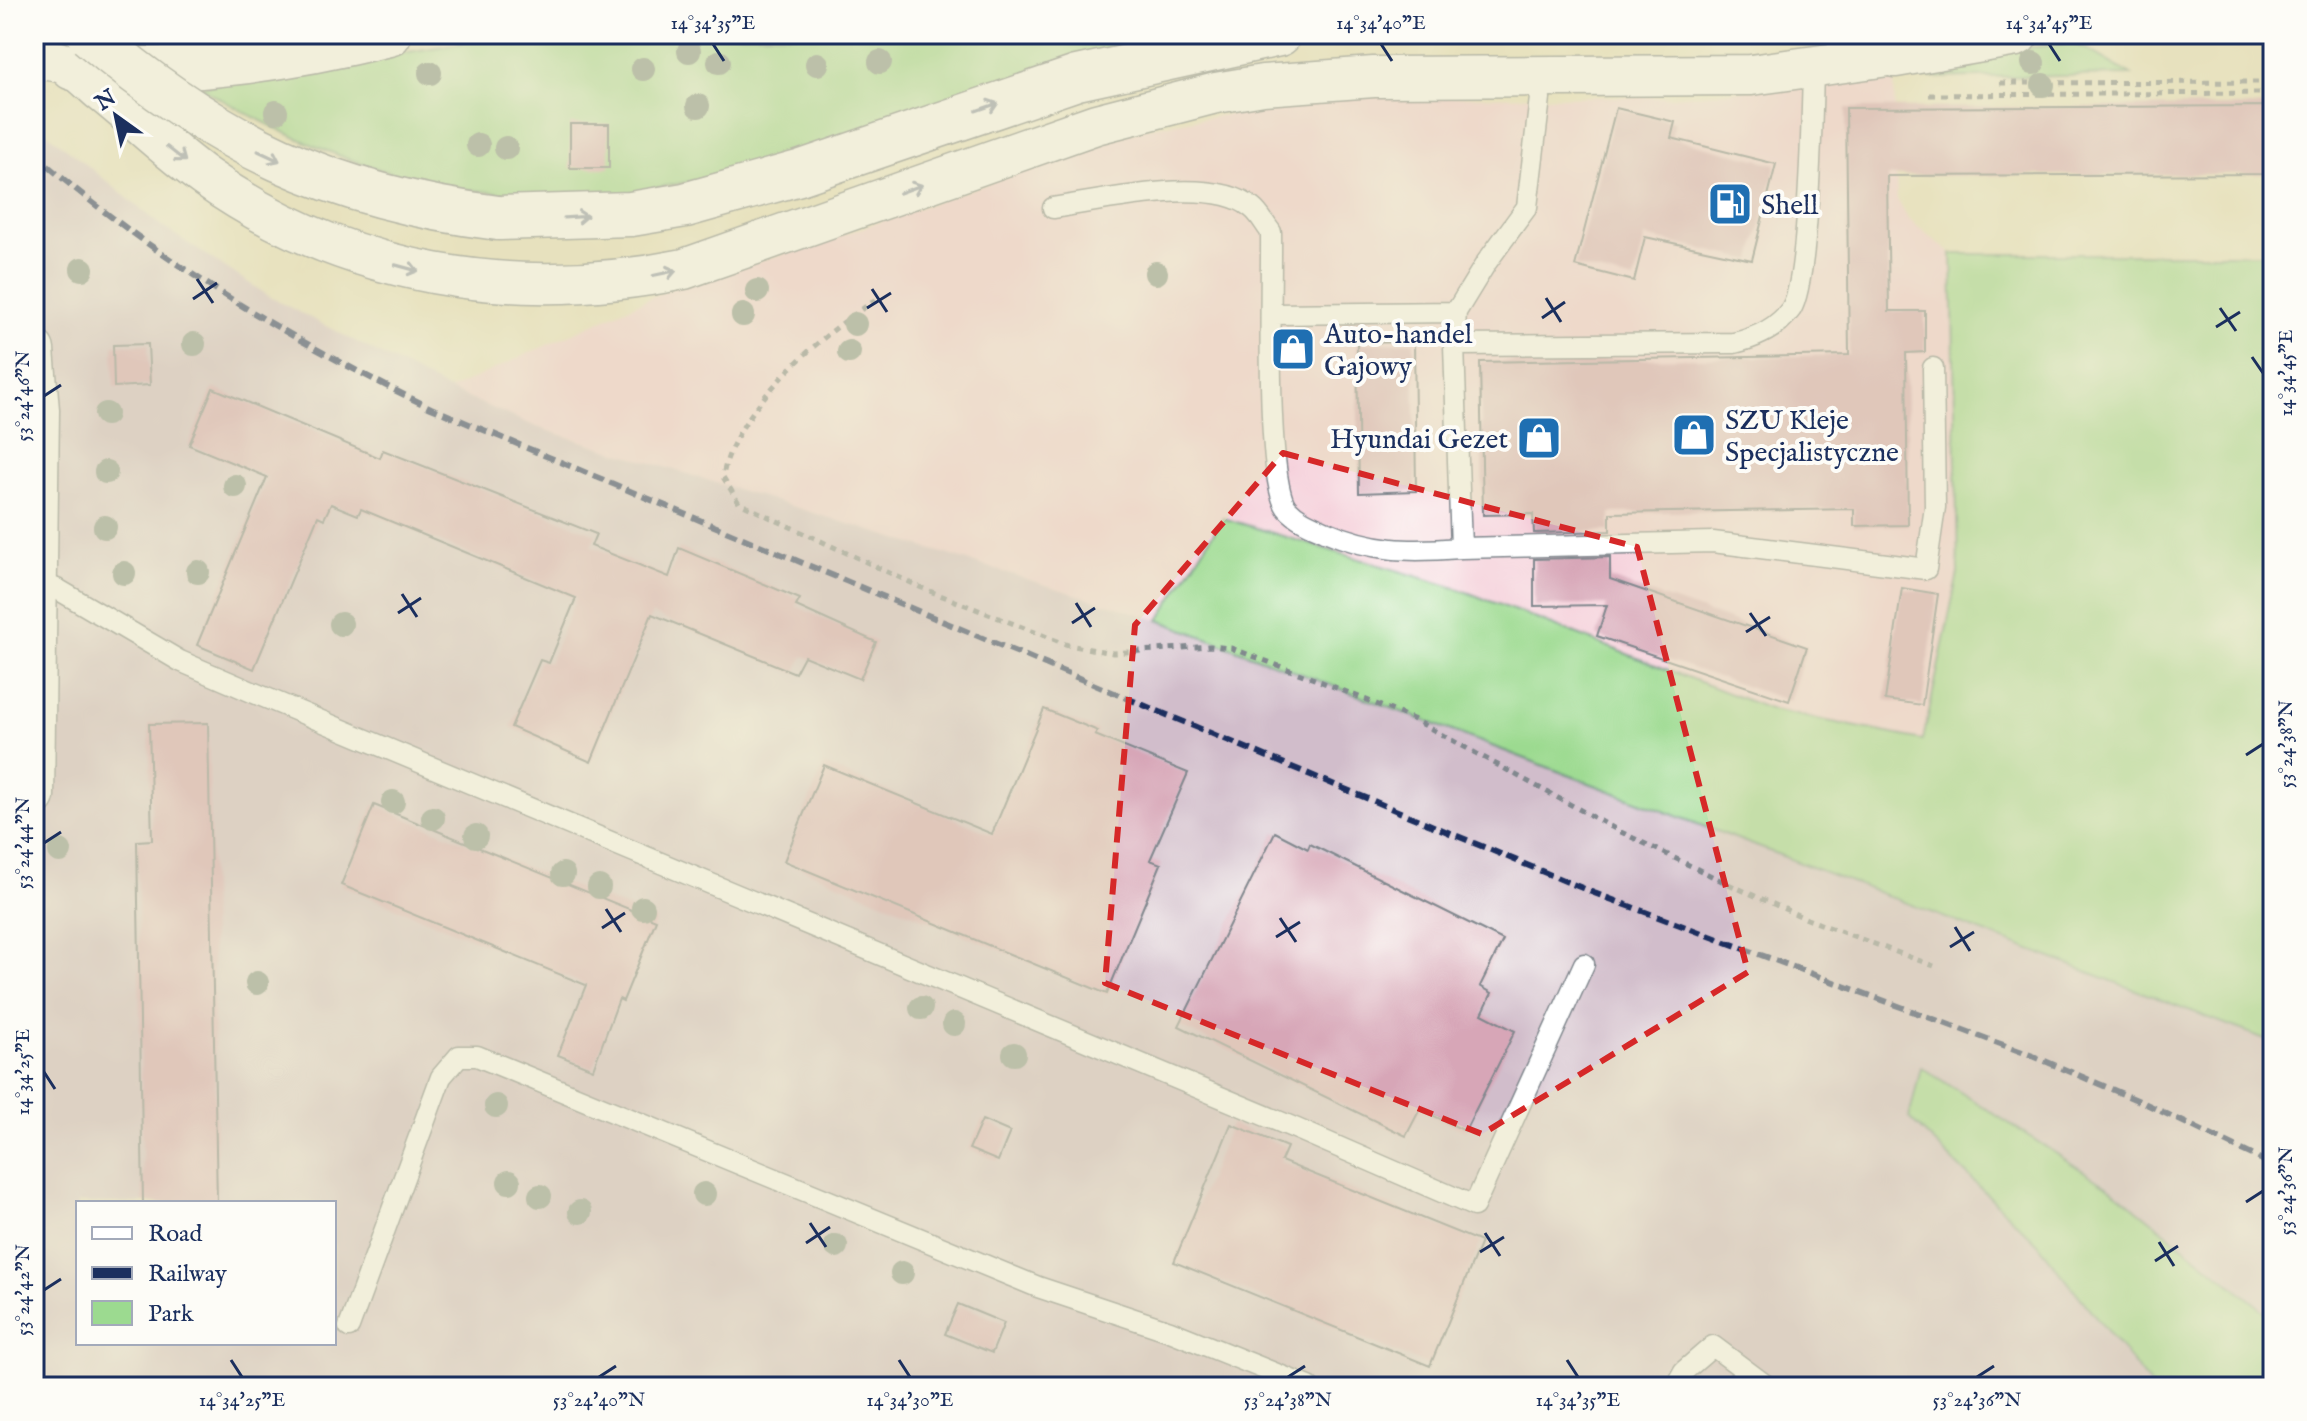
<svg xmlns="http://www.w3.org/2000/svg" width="2307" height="1421" font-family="'IM FELL English',serif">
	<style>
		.built { fill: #f5cfda }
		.industrial { fill: #d1bdcb; fill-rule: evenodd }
		.green { fill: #9cda90; stroke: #5c8477; stroke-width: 2 }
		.building { fill: #d7a6b7 }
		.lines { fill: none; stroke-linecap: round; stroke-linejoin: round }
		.lane-casing { stroke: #81888e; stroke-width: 23 }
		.street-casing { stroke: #81888e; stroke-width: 43 }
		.primary-casing { stroke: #81888e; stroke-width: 47 }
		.path { stroke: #81888e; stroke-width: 5; stroke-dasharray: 6 6; stroke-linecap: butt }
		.lane { stroke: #fff; stroke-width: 20 }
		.street { stroke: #fff; stroke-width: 40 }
		.primary { stroke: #fff; stroke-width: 44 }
		.rail { stroke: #1b2f5e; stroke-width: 6; stroke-dasharray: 12 6; stroke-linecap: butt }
		.primary-bridge-casing { stroke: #81888e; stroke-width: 47; stroke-linecap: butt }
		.primary-bridge { stroke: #fff; stroke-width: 44 }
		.tree { fill: #889790 }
		.oneway { stroke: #8d97ae }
		.marked { fill: none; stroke: #d62828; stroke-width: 6; stroke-dasharray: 16 10; stroke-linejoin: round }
		.ticks { fill: none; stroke: #1b2f5e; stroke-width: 3 }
		.labels { text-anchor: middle; stroke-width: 8; stroke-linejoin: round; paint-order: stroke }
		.poi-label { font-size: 28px; fill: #1b2f5e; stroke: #fdfcf7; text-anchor: start }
		.neatline { fill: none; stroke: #1b2f5e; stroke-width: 3 }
		.ticks-label { font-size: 20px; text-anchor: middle; fill: #1b2f5e }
	</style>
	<rect width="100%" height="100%" fill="#fdfcf7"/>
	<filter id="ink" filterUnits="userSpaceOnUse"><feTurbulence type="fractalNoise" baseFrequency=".0125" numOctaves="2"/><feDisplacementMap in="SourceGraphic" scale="16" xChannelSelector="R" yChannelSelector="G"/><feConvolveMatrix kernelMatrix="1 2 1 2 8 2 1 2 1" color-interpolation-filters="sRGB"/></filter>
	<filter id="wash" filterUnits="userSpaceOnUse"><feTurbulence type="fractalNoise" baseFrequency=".006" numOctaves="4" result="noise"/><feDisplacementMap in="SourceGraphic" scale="32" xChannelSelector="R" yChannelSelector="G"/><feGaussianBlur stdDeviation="1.8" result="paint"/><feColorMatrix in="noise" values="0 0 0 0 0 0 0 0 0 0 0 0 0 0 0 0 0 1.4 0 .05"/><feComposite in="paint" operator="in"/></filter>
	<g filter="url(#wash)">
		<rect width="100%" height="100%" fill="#e7e1be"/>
		<path class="built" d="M1894 77 1897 199 1908 219 1952 254 1958 573 1924 740 1772 710 1459 589 1224 518 1159 620 539 428 449 390 669 289 816 244 1145 128 1339 96 1670 97Z"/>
		<path class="industrial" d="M34 122 163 227 272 298 449 390 539 428 1159 620 2273 1042V1387H34ZM78 1203H334V1343H78Z"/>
		<path class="green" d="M515 34H1173L736 173 625 194 498 200V193C389 183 294 143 200 87Z
			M2069 43 2085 48 2131 75 1916 78V62Z
			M1952 254H2273V1042L1159 620 1223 518 1459 589 1772 710 1923 740 1958 573Z
			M1921 1067 2113 1190 2273 1318V1387H2152L2037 1243 1909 1118Z"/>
		<g id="blocks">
			<path class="building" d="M2273 106V174L1887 176 1889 311H1925V352L1906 353 1908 525 1854 526V509L1610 513V531L1534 533 1533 514 1483 515 1480 362 1849 355 1846 108Z
				M1616 108 1675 122 1671 138 1776 164 1752 260 1645 237 1634 281 1575 266Z
				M570 124H609V168H570Z
				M1414 342 1416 491 1359 493 1357 343Z
				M148 344 150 385 114 387 113 345Z
				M213 388 380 458 383 450 596 534 591 546 669 577 679 548 800 599 796 606 876 642 860 679 804 656 795 673 652 614 591 762 511 727 540 660 549 663 576 598 361 509 358 515 331 504 324 519 318 516 254 669 197 645 267 477 189 445Z
				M1610 557V579L1807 647 1789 701 1597 636 1607 605 1534 606V559Z
				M1902 588 1938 594 1922 705 1885 700Z
				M1044 709 1098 731 1095 735 1188 773 1150 860 1161 864 1107 994 784 861 824 765 992 834Z
				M208 723 217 1203H143L137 841 152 840 149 724Z
				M374 805 656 920 623 1001 619 999 593 1069 558 1055 586 985 341 885Z
				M1275 832 1308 849 1310 844 1503 940 1480 986 1492 993 1482 1014 1515 1031 1465 1131 1420 1109 1406 1136 1179 1026Z
				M982 1120 1010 1132 998 1161 969 1149Z
				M1231 1124 1287 1147 1281 1161 1481 1242 1430 1366 1174 1262Z
				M958 1304 1004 1323 992 1353 945 1334Z"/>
		</g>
	</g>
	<g filter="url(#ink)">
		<use href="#blocks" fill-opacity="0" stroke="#81888e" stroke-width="2"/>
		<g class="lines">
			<g class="lane-casing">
				<path id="lane" d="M1532 76 1540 98 1527 207 1486 263 1456 312 1454 345 1734 343C1756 338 1777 329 1791 309 1809 282 1812 111 1813 69
					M1053 208C1102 201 1213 174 1252 208 1260 214 1265 225 1271 232 1272 278 1264 485 1288 509 1298 520 1312 525 1325 531 1374 552 1409 552 1461 548
					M1273 314 1456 312
					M1454 345 1461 548 1713 542 1926 569 1935 507 1933 368
					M39 582 59 590 180 661 252 692 1297 1129 1474 1206 1584 964
					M349 1327 441 1077 459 1056H477L1038 1287 1170 1331 1309 1387
					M1675 1387 1684 1371 1713 1346 1768 1387"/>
			</g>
			<g class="street-casing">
				<path id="street" d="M34 59C48 59 63 61 75 69 85 75 93 85 102 92 137 120 169 151 205 177 346 277 517 303 684 269L1096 124 1216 93 1263 85 1374 77 1751 75 1895 55
					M34 350 39 410 34 796"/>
			</g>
			<g class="primary-casing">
				<path id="primary" d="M1895 55 2016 34
					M73 68C182 74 283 60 389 34
					M498 218 631 214 685 205 799 173 1077 78 1279 34"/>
			</g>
			<path class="path" d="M2000 83 2273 82
				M1929 95 2273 93
				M876 300C822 333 732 412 723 477L739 503 922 588 1068 645 1113 653 1210 646 1231 648 1317 680 1413 719 1619 831 1726 883 1807 919 1934 966"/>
			<use href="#lane" class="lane"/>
			<use href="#street" class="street"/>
			<use href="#primary" class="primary"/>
			<path class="rail" d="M34 154C154 259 288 339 431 408L1594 893 2033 1056 2142 1102 2273 1165"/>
			<g class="primary-bridge-casing">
				<path id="primary-bridge" d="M89 34C216 143 331 197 498 218"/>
			</g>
			<use href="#primary-bridge" class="primary-bridge"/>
		</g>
		<g class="tree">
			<circle cx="689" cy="51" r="12"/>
			<circle cx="719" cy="62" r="12"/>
			<circle cx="880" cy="62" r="12"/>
			<circle cx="2033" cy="63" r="12"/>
			<circle cx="817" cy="64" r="12"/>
			<circle cx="643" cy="69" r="12"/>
			<circle cx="430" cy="73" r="12"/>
			<circle cx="2043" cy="85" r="12"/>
			<circle cx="698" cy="106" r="12"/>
			<circle cx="276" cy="112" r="12"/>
			<circle cx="478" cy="145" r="12"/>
			<circle cx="506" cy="148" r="12"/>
			<circle cx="82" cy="269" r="12"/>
			<circle cx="1156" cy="273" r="12"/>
			<circle cx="757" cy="291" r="12"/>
			<circle cx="743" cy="315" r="12"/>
			<circle cx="855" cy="324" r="12"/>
			<circle cx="194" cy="344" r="12"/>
			<circle cx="849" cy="352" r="12"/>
			<circle cx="106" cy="414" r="12"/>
			<circle cx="106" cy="472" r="12"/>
			<circle cx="235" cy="486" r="12"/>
			<circle cx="105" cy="527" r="12"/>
			<circle cx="198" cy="572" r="12"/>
			<circle cx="124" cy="573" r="12"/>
			<circle cx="341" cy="624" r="12"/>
			<circle cx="393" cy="802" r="12"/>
			<circle cx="433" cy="818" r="12"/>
			<circle cx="476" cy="836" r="12"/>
			<circle cx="60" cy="851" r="12"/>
			<circle cx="563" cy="874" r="12"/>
			<circle cx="599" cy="887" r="12"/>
			<circle cx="643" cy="908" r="12"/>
			<circle cx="257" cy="983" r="12"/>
			<circle cx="921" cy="1008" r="12"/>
			<circle cx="954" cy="1024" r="12"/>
			<circle cx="1014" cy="1054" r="12"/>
			<circle cx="496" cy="1106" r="12"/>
			<circle cx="509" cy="1182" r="12"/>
			<circle cx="704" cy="1194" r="12"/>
			<circle cx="540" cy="1196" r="12"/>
			<circle cx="580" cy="1212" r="12"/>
			<circle cx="836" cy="1246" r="12"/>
			<circle cx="902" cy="1273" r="12"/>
		</g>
		<defs><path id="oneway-shaft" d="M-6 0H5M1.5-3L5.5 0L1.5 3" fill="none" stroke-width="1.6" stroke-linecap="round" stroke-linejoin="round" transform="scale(2)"/></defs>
		<g class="oneway">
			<use href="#oneway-shaft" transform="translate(987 107) rotate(-19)"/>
			<use href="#oneway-shaft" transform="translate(176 154) rotate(38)"/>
			<use href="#oneway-shaft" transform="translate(269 156) rotate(25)"/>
			<use href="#oneway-shaft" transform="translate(911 189) rotate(-20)"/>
			<use href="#oneway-shaft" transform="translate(576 217) rotate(-4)"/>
			<use href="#oneway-shaft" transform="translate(407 268) rotate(15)"/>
			<use href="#oneway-shaft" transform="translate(665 273) rotate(-12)"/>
		</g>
	</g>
	<path d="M0 0H2307V1421H0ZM1283 453 1637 547 1748 972 1482 1134 1105 983 1135 625Z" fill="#e7e1be" fill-opacity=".55" fill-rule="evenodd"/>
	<path class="marked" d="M1283 453 1637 547 1748 972 1482 1134 1105 983 1135 625Z"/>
	<path class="ticks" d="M713 44 724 61M1381 44 1392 61M2049 44 2060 61M197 279 213 303M872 289 887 312M1546 298 1561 322M193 299 217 283M867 308 891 293M2220 308 2236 331M1542 318 1565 302M2216 327 2240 312M2252 357 2263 373M44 396 61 385M402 594 417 617M1076 603 1091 627M398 613 421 598M1750 613 1766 636M1072 623 1095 608M1746 632 1770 617M2246 755 2263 744M44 843 61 832M606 909 621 932M1280 918 1296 942M1955 927 1970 951M602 928 625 913M1276 937 1300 922M1950 947 1974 932M44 1072 55 1089M2246 1202 2263 1191M810 1223 826 1247M1485 1233 1500 1256M2159 1242 2174 1266M806 1243 830 1227M1480 1252 1504 1237M2155 1261 2178 1246M44 1290 61 1279M231 1360 242 1377M899 1360 910 1377M1567 1360 1578 1377M599 1377 616 1366M1288 1377 1305 1366M1977 1377 1994 1366"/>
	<defs>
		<g id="fuel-square" transform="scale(2.3)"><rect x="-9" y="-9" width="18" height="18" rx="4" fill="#1f6fb2" stroke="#fdfcf7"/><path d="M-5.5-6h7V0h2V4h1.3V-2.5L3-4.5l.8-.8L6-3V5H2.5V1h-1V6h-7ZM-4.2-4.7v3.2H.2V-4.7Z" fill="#fff"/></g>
		<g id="shop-square" transform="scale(2.3)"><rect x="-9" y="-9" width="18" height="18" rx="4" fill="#1f6fb2" stroke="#fdfcf7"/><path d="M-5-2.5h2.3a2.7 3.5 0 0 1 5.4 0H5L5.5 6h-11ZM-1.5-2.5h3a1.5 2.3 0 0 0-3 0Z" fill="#fff"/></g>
	</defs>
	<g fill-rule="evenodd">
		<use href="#fuel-square" x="1730" y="204"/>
		<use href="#shop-square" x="1293" y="349"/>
		<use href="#shop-square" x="1694" y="435"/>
		<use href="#shop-square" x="1539" y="438"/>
	</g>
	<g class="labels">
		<g class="poi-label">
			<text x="1761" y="214">Shell</text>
			<text x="1324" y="343">Auto-handel<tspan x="1324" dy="32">Gajowy</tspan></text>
			<text x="1725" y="429">SZU Kleje<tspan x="1725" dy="32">Specjalistyczne</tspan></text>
			<text x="1508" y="448" text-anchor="end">Hyundai Gezet</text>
		</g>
	</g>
	<rect width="2307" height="1421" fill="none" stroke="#fdfcf7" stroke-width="88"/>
	<rect x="76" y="1201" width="260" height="144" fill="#fdfcf7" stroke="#a3aaba" stroke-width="2"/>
	<rect x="92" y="1227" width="40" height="12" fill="#ffffff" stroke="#a3aaba" stroke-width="2"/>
	<text x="148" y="1241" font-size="24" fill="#1b2f5e">Road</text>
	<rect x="92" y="1267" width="40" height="12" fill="#1b2f5e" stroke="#a3aaba" stroke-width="2"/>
	<text x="148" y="1281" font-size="24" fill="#1b2f5e">Railway</text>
	<rect x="92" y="1301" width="40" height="24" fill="#9cda90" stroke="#a3aaba" stroke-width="2"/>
	<text x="148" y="1321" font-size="24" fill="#1b2f5e">Park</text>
	<g transform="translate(116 116) rotate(327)" stroke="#fdfcf7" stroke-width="6" paint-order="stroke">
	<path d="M0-6L14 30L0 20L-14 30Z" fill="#1b2f5e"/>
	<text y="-12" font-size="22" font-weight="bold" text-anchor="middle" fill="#1b2f5e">N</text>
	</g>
	<rect x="44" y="44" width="2219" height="1333" class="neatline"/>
	<g class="ticks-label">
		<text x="713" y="29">14°34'35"E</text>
		<text x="1381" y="29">14°34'40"E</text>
		<text x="2049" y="29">14°34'45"E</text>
		<text transform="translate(2285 373) rotate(-90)" y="7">14°34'45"E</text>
		<text transform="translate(22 396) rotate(-90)" y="7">53°24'46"N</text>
		<text transform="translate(2285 744) rotate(-90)" y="7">53°24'38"N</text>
		<text transform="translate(22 843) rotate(-90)" y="7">53°24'44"N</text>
		<text transform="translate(22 1072) rotate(-90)" y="7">14°34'25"E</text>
		<text transform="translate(2285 1191) rotate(-90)" y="7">53°24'36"N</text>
		<text transform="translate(22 1290) rotate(-90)" y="7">53°24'42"N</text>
		<text x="242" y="1406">14°34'25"E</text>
		<text x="599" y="1406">53°24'40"N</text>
		<text x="910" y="1406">14°34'30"E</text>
		<text x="1288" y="1406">53°24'38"N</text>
		<text x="1578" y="1406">14°34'35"E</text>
		<text x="1977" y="1406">53°24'36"N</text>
	</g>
</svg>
